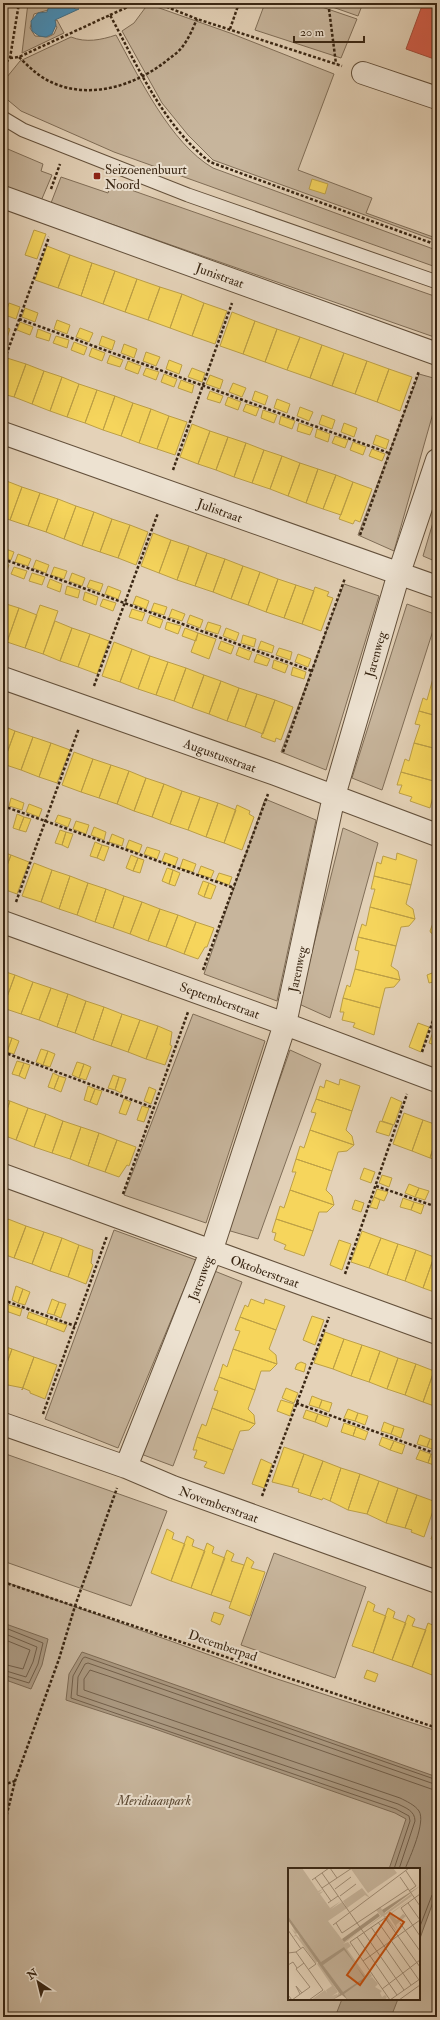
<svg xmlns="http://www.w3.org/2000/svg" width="440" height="2020" font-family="'IM FELL Double Pica',serif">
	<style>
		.green { fill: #c7b59c; stroke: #806e58; fill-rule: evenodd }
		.water { fill: #aa9880; stroke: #7d6a54 }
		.homes { fill: #f6d55c; stroke: #bda046 }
		.shops { fill: #d6604d; stroke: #a74f3c }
		.schools { fill: #4393c3; stroke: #40728e }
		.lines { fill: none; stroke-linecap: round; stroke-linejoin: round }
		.shore { stroke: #725f4a; stroke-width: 1 }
		.service-casing { stroke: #64513c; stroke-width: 15 }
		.minor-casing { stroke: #64513c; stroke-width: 24 }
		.path { stroke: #392613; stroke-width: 2.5; stroke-dasharray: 3 2; stroke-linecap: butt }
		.service { stroke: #ede2d1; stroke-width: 13 }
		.minor { stroke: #ede2d1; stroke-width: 22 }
		.poi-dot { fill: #8f2418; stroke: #ede2d1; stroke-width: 1.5 }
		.labels { text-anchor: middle; stroke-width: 4; stroke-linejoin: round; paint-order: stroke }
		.poi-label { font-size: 13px; fill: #392613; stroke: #ede2d1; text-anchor: start }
		.street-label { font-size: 13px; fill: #392613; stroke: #ede2d1 }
		.park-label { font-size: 13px; font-style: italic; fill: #5c4a35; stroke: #ede2d1 }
		.inset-road { fill: none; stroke: #a08d76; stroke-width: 1 }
		.view { fill: #c54f0d; fill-opacity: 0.15; stroke: #c54f0d; stroke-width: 2 }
		.inset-edge { fill: none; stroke: #392613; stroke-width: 2 }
	</style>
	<rect width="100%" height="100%" fill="#e4d2b8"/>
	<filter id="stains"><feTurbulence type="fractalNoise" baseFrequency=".005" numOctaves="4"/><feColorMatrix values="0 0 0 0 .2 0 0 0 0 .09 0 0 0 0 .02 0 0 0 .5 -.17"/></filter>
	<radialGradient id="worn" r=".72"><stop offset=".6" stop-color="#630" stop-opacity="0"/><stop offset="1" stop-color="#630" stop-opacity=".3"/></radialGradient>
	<path class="green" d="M28 3H51L48 10 34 14 30 28 35 36 48 37 54 34 57 27 53 22 57 20 64 33 22 53Z
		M265 3H310L357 19 341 58 255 30Z
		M321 3H363L358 16Z
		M148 4 230 33 334 74 298 170 372 198 366 213 433 237 435 232 437 233V241L213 160 188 135 162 103 122 31 134 23Z
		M116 35C139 77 170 143 213 168L436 250 433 266 114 152 21 111 3 96V79L7 77 20 61 71 37C86 43 101 40 116 35Z
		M3 147 43 164 41 171 52 175 41 201 3 188Z
		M61 177 108 193 111 183 437 297V338L51 203Z
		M419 374 437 379V399L394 551 358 535Z
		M437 509V562L423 556Z
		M344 584 379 596 326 770 281 752Z
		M407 604 437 615V618L382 790 352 778Z
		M265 799 316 820 277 1001 204 974Z
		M343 828 378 843 330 1018 299 1004Z
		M193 1014 265 1041 206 1223 124 1195Z
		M290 1050 321 1064 258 1239 227 1230Z
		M114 1230 196 1260 118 1448 45 1419Z
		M212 1270 242 1282 173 1466 141 1454Z
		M3 1453 167 1511 131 1606 3 1561Z
		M274 1553 366 1587 335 1678 241 1645Z
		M3 1581 271 1677 437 1731V2017H3ZM289 1869H419V1999H289Z"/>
	<path class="water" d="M3 1623 48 1639 42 1665 31 1689 3 1679Z
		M82 1652 437 1777V1891L419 1941V1869H389L406 1819 395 1813 155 1729 66 1700 69 1674Z
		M342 1999H398L391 2017H335Z"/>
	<path class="homes" d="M312 179 328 184 325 194 309 189Z
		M34 230 46 234 37 259 25 255Z
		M47 246 70 255 58 288 35 280Z
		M70 255 92 263 81 296 58 288Z
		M92 263 115 271 103 304 81 296Z
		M115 271 137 279 125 312 103 304Z
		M137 279 160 287 148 320 125 312Z
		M160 287 182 294 170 328 148 320Z
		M182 294 204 303 192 336 170 328Z
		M9 303 20 307 16 319 5 315Z
		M204 303 227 311 215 344 192 336Z
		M25 308 38 313 35 322 22 317Z
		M232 312 255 321 243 354 220 346Z
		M57 320 70 325 67 334 54 329Z
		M255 321 277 329 265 362 243 354Z
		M20 322 33 327 30 335 17 330Z
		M3 326 10 329 6 341 3 340Z
		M80 328 93 333 89 342 76 337Z
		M38 329 51 334 49 341 36 337Z
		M277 329 300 337 287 370 265 362Z
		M56 336 69 340 67 348 53 343Z
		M102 336 115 341 112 350 99 345Z
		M300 337 322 345 310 378 287 370Z
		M74 342 87 347 84 355 71 350Z
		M124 344 137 349 134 358 121 353Z
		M322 345 344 353 332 386 310 378Z
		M92 348 105 353 102 361 89 356Z
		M146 352 160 357 156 366 143 361Z
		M344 353 367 361 355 394 332 386Z
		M110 355 123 360 120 367 107 363Z
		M7 358 26 364 14 397 3 394V369Z
		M169 360 182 365 179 374 166 369Z
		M128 361 141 366 138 374 125 369Z
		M367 361 389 369 377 402 355 394Z
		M26 364 44 371 32 404 14 397Z
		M146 368 159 372 156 380 143 375Z
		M192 368 205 373 202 382 188 377Z
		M389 369 412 377 400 411 377 402Z
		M44 371 62 377 50 411 32 404Z
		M164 374 177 379 174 387 161 382Z
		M210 375 223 380 220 389 206 384Z
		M62 377 79 384 67 417 50 411Z
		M181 380 194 385 192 393 178 388Z
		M233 383 246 388 242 397 229 392Z
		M79 384 97 390 85 423 67 417Z
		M97 390 115 396 103 430 85 423Z
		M210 391 223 396 220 403 207 399Z
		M255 391 268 396 265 405 252 400Z
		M115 396 133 403 121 436 103 430Z
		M228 397 241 402 238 410 225 405Z
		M277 399 290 404 287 413 274 408Z
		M133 403 151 409 139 443 121 436Z
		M246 404 259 408 256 416 243 411Z
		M300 407 313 412 309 421 297 416Z
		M151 409 169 416 157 449 139 443Z
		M263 410 277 415 274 423 261 418Z
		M322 415 335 420 332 429 319 424Z
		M169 416 187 422 175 455 157 449Z
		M281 416 295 421 292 429 279 424Z
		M299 423 313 428 310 435 297 431Z
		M344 423 357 428 354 437 341 432Z
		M192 424 210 431 198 464 180 457Z
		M317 429 330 434 328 442 315 437Z
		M210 431 228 437 216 470 198 464Z
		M376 435 389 440 386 449 373 444Z
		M335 436 348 440 345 448 332 443Z
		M228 437 246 443 234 477 216 470Z
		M353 442 366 447 363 455 350 450Z
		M246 443 264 450 252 483 234 477Z
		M372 449 385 454 382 461 369 456Z
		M264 450 282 456 270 489 252 483Z
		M282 456 300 463 288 496 270 489Z
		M300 463 318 469 306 503 288 496Z
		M318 469 336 475 323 509 306 503Z
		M336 475 353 482 341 515 323 509Z
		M4 480 22 487 10 520 3 517Z
		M353 482 372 489 360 522 355 520 353 524 339 519Z
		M22 487 40 493 28 526 10 520Z
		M40 493 58 499 46 532 28 526Z
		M58 499 76 506 64 539 46 532Z
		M76 506 94 512 82 546 64 539Z
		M94 512 112 519 100 552 82 546Z
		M112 519 130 525 118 558 100 552Z
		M130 525 148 532 136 565 118 558Z
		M153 533 171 540 159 573 141 566Z
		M171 540 189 546 177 580 159 573Z
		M189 546 207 553 195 586 177 580Z
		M3 548 14 552 11 560 3 557Z
		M207 553 225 559 213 592 195 586Z
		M18 554 31 559 28 566 15 562Z
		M225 559 243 566 231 599 213 592Z
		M36 560 49 565 46 573 33 568Z
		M3 563 9 565 6 573 3 572Z
		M243 566 260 572 248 605 231 599Z
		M14 567 27 571 24 579 11 574Z
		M54 567 67 571 64 579 51 575Z
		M260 572 278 579 266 612 248 605Z
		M32 573 45 577 42 585 29 581Z
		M72 573 85 578 82 586 69 581Z
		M50 579 62 584 60 592 47 587Z
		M278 579 296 585 284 618 266 612Z
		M90 580 103 584 100 592 87 587Z
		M296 585 314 591 302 624 284 618Z
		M67 586 80 590 78 598 65 594Z
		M108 586 121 591 118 599 105 594Z
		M315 587 329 592 327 596 333 598 321 631 302 624Z
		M85 592 98 597 96 605 83 600Z
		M136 596 149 601 146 609 133 604Z
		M103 599 116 603 113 611 100 606Z
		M3 603 19 608 7 642 3 640Z
		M154 603 167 607 164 615 151 611Z
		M40 605 58 611 43 654 25 648Z
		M19 608 37 615 25 648 7 642Z
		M132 609 145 613 142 621 129 617Z
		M172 609 185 614 182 621 169 617Z
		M150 615 163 620 160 628 147 623Z
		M190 615 203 620 200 628 187 623Z
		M55 621 72 628 60 661 43 654Z
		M167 622 181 626 178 634 165 629Z
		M208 622 221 626 218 634 205 630Z
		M72 628 90 634 78 667 60 661Z
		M185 628 198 633 196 641 182 636Z
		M226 628 239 633 236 641 223 636Z
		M198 633 216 639 209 659 191 652Z
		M90 634 109 641 97 674 78 667Z
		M243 635 256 639 254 647 241 643Z
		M221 641 234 646 231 654 218 649Z
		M261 641 274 646 272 653 258 649Z
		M114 642 132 649 120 682 102 676Z
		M239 647 252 652 249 660 236 655Z
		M279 648 292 652 290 660 276 655Z
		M132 649 150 656 138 689 120 682Z
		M437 650V664H434L433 663Z
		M257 654 270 659 267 666 254 662Z
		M298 654 311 659 308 667 295 662Z
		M150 656 168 662 156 695 138 689Z
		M274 660 288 665 285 673 272 668Z
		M168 662 186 668 174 701 156 695Z
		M437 665V683L432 682Z
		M293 667 306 672 304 679 291 675Z
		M186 668 204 675 192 708 174 701Z
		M204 675 221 681 209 714 192 708Z
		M221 681 239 688 227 721 209 714Z
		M432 682 437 683V716L419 711 423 698 427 700Z
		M239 688 257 694 245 727 227 721Z
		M257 694 275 700 263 734 245 727Z
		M275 700 293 707 281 740 276 738 275 742 261 737Z
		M419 711 437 716V749L414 743 420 725 415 724Z
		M3 726 15 731 3 764Z
		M15 731 33 737 21 770 3 764Z
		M33 737 51 743 39 777 21 770Z
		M51 743 70 750 57 783 39 777Z
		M414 743 437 749V782L401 772 405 759 409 761Z
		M74 752 93 759 81 792 62 785Z
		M93 759 111 765 99 798 81 792Z
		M111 765 129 771 117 804 99 798Z
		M129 771 146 778 134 811 117 804Z
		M401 772 437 782 430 808 410 801 412 797 399 793 402 785H397Z
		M146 778 164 784 152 817 134 811Z
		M164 784 182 791 170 824 152 817Z
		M182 791 200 797 188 830 170 824Z
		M200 797 218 803 206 837 188 830Z
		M11 798 24 803 22 810 9 806Z
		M218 803 236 810 224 843 206 837Z
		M29 804 42 809 39 817 26 812Z
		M237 805 250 811 249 814 254 817 242 850 224 843Z
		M17 814 24 817 19 830 13 828Z
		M58 815 71 819 68 827 55 822Z
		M24 817 31 819 26 832 19 830Z
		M76 821 89 825 86 834 73 829Z
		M94 827 106 832 104 840 91 835Z
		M60 830 66 832 62 845 55 843Z
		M66 832 73 834 68 848 62 845Z
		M112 834 124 839 122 846 109 842Z
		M129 840 142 845 139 853 126 848Z
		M95 842 102 845 97 858 90 856Z
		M102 845 109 847 104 861 97 858Z
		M147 847 160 851 157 859 144 854Z
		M3 852 11 855 3 876Z
		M165 853 178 858 175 866 162 861Z
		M397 853 417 860 411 885 374 876 377 862 381 864 383 856 396 860Z
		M11 855 29 862 17 894 3 889V876Z
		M131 855 138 858 133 871 126 868Z
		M138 858 144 860 140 873 133 871Z
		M183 859 196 864 193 872 180 868Z
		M34 863 52 870 41 902 22 896Z
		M201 866 214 871 211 878 198 874Z
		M167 868 173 870 169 884 162 881Z
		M52 870 70 876 59 909 41 902Z
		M173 870 180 873 175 886 169 884Z
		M219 873 232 877 229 885 216 880Z
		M70 876 88 883 77 915 59 909Z
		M374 876 411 885 406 904 413 909 415 919 370 907 375 889H371Z
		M203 881 209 883 204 897 198 894Z
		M88 883 106 889 95 922 77 915Z
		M209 883 216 886 211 899 204 897Z
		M106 889 124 896 113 928 95 922Z
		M124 896 142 902 130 934 113 928Z
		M142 902 160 909 148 941 130 934Z
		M370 907 415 919 409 926 401 927 396 946 358 937 362 924 366 926Z
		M160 909 178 915 166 947 148 941Z
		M178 915 196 922 184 954 166 947Z
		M196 922 214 928 207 947H205L198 959 184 954Z
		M433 923 437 925V935L431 933 430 931Z
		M358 937 396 946 391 966 398 971 400 980 355 969 359 951 355 950Z
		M355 969 400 980 394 987 385 988 380 1008 343 998 347 985 350 987Z
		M3 971 15 975 3 1008Z
		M437 971V981L429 983 427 975Z
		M15 975 33 982 21 1014 3 1008Z
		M33 982 51 988 39 1020 21 1014Z
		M51 988 68 994 57 1027 39 1020Z
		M68 994 86 1001 75 1033 57 1027Z
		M343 998 380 1008 374 1035 353 1027 355 1023 342 1020 344 1012H340Z
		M86 1001 104 1007 93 1040 75 1033Z
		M104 1007 122 1014 111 1046 93 1040Z
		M122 1014 140 1020 128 1052 111 1046Z
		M140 1020 158 1026 146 1059 128 1052Z
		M437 1021V1046L429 1043Z
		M418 1023 429 1027 421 1052 409 1047Z
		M158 1026 172 1032 170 1045 172 1046 165 1065 146 1059Z
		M5 1036 12 1038 7 1052 3 1050Z
		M12 1038 19 1041 14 1054 7 1052Z
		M41 1049 48 1051 43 1065 36 1062Z
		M48 1051 55 1054 50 1067 43 1065Z
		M17 1061 24 1063 19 1076 12 1074Z
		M77 1062 84 1064 79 1078 72 1075Z
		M24 1063 30 1065 25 1079 19 1076Z
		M84 1064 91 1067 86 1080 79 1078Z
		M53 1073 59 1076 54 1089 48 1087Z
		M113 1075 119 1077 115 1090 108 1088Z
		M59 1076 66 1078 61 1092 54 1089Z
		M119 1077 126 1079 121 1093 115 1090Z
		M340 1079 360 1086 352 1111 316 1099 320 1086 324 1088 326 1080 339 1085Z
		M88 1086 95 1089 90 1102 84 1100Z
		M149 1087 156 1090 151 1104 144 1101Z
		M95 1089 102 1091 97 1105 90 1102Z
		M391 1097 402 1102 394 1125 382 1121Z
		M3 1099 10 1101 3 1121Z
		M124 1099 131 1102 126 1115 119 1113Z
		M316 1099 352 1111 346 1130 352 1136 354 1145 310 1130 316 1113 311 1112Z
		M10 1101 28 1108 16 1140 3 1135V1121Z
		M142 1106 149 1108 144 1122 137 1120Z
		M28 1108 46 1114 34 1147 16 1140Z
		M404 1113 423 1120 412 1151 393 1144Z
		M46 1114 63 1121 52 1153 34 1147Z
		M423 1120 437 1125V1136L430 1158 412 1151Z
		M63 1121 81 1127 70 1159 52 1153Z
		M380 1121 393 1125 389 1136 376 1132Z
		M81 1127 99 1133 88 1166 70 1159Z
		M310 1130 354 1145 347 1151 338 1152 332 1171 296 1159 300 1146 304 1148Z
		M99 1133 117 1140 105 1172 88 1166Z
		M437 1136V1160L430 1158Z
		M117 1140 136 1147 129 1166 127 1165 119 1177 105 1172Z
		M296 1159 332 1171 326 1190 332 1196 334 1205 290 1190 296 1172H292Z
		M364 1168 375 1172 371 1183 360 1179Z
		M382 1175 392 1178 389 1187 379 1183Z
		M409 1184 419 1188 415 1197 405 1193Z
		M419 1188 429 1191 425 1200 415 1197Z
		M377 1189 388 1192 384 1201 374 1197Z
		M290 1190 334 1205 327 1212H319L313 1231 276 1219 280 1206 284 1208Z
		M374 1197 380 1200 377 1209 370 1207Z
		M403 1198 414 1202 411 1210 400 1207Z
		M355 1200 364 1203 361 1212 352 1209Z
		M414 1202 424 1205 421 1214 411 1210Z
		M3 1218 8 1219 3 1233Z
		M8 1219 26 1226 14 1258 3 1254V1233Z
		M276 1219 313 1231 304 1256 284 1249 286 1245 274 1240 276 1233 272 1232Z
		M26 1226 44 1232 32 1264 14 1258Z
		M362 1231 381 1238 369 1268 351 1262Z
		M44 1232 62 1238 50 1271 32 1264Z
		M62 1238 79 1245 68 1277 50 1271Z
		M381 1238 398 1244 387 1275 369 1268Z
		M339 1240 351 1244 342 1270 330 1265Z
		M398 1244 416 1250 405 1281 387 1275Z
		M79 1245 93 1250 91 1263 93 1265 86 1284 68 1277Z
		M416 1250 434 1257 423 1288 405 1281Z
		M434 1257 437 1258V1293L423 1288Z
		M16 1286 23 1289 18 1303 12 1300Z
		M23 1289 30 1292 25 1305 18 1303Z
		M52 1299 59 1302 54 1315 47 1313Z
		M251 1299 264 1304 265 1299 285 1306 276 1330 240 1317 245 1305 248 1307Z
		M59 1302 66 1304 61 1318 54 1315Z
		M3 1303 22 1309 20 1316 3 1310Z
		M29 1312 48 1319 46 1325 27 1318Z
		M312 1316 324 1320 315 1345 303 1340Z
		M240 1317 276 1330 269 1349 276 1355 277 1364 233 1349 240 1331 235 1330Z
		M48 1319 67 1325 64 1332 46 1325Z
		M325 1332 344 1339 333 1369 314 1363Z
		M344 1339 362 1345 351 1376 333 1369Z
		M362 1345 380 1351 369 1382 351 1376Z
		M3 1346 12 1349 3 1374Z
		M12 1349 34 1357 22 1390 23 1388 3 1384V1374Z
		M233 1349 277 1364 270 1371H261L255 1390 219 1377 223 1364 227 1367Z
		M380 1351 398 1358 387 1389 369 1382Z
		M34 1357 57 1365 45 1399 30 1393V1391L23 1388 22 1390Z
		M398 1358 416 1364 405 1395 387 1389Z
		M301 1362 306 1364 304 1372 295 1369 297 1364Z
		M416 1364 434 1371 423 1402 405 1395Z
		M434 1371 437 1372V1407L423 1402Z
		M219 1377 255 1390 248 1409 254 1415 255 1424 212 1408 218 1391 214 1390Z
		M286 1388 298 1393 294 1403 282 1398Z
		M312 1396 322 1400 319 1408 309 1405Z
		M281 1400 294 1404 290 1416 277 1411Z
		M322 1400 332 1403 329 1412 319 1408Z
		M212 1408 255 1424 249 1430 240 1431 233 1450 197 1437 202 1424 206 1426Z
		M348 1409 358 1413 355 1421 344 1418Z
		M306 1410 318 1414 315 1422 303 1418Z
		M358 1413 368 1416 365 1425 355 1421Z
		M318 1414 330 1418 327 1427 315 1422Z
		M384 1422 394 1426 391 1434 381 1431Z
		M344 1423 356 1427 353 1436 341 1432Z
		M394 1426 404 1429 401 1438 391 1434Z
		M356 1427 368 1432 365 1440 353 1436Z
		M420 1435 430 1439 427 1447 417 1444Z
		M197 1437 233 1450 224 1474 204 1467 207 1462 194 1458 197 1450H193Z
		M382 1437 394 1441 390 1450 379 1445Z
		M430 1439 437 1441V1451L427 1447Z
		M394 1441 405 1445 402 1454 390 1450Z
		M284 1447 304 1454 292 1487 272 1482Z
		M420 1450 431 1454 428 1463 416 1459Z
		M304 1454 323 1461 310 1496 298 1492 299 1489 292 1487Z
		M431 1454 437 1456V1466L428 1463Z
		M261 1459 272 1464 264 1488 252 1484Z
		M323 1461 341 1468 330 1501 323 1498 322 1500 310 1496Z
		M341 1468 360 1474 348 1510 330 1501Z
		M360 1474 379 1481 367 1514 348 1510Z
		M379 1481 398 1488 386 1523 367 1514Z
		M398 1488 417 1495 405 1528 386 1523Z
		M417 1495 436 1502 424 1537 411 1532 412 1530 405 1528Z
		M437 1522V1541L431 1539Z
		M167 1529 174 1533 172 1539 185 1544 171 1581 151 1573Z
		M187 1536 194 1540 192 1546 205 1551 191 1588 171 1581Z
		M207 1543 214 1547 212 1553 225 1558 211 1595 191 1588Z
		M227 1550 234 1554 231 1561 244 1565 231 1602 211 1595Z
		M247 1557 254 1562 251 1568 265 1572 250 1616 229 1608Z
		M368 1601 375 1605 373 1611 386 1616 373 1653 352 1646Z
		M388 1608 395 1612 393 1618 406 1623 392 1660 373 1653Z
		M214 1612 224 1615 220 1625 211 1621Z
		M408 1615 415 1619 412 1626 426 1630 412 1667 392 1660Z
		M428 1623 435 1626 432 1633 437 1634V1661L432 1675 412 1667Z
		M437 1661V1676L432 1675Z
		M367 1670 378 1674 375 1682 364 1678Z"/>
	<path class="shops" d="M423 3H437V60L406 49Z"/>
	<path class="schools" d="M50 3H72L75 9H79L55 20 56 25 52 34 46 37 39 36 32 31 31 21 38 13 47 12Z"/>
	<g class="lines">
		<path class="shore" d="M3 1627 43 1643 38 1664 29 1683 3 1675
			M3 1633 37 1647 33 1662 26 1677 3 1670
			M3 1639 30 1650 23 1669 3 1664
			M394 1869 410 1821 409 1816 396 1809 71 1698 73 1676 83 1658 85 1657 437 1780
			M399 1869 415 1821C415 1811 406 1808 398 1804L77 1695 78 1677 85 1664 88 1663 437 1785
			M405 1869C410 1857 426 1822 419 1811 415 1805 406 1801 400 1798L84 1690V1679L90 1670 108 1676 437 1791
			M419 1929 432 1895 437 1892"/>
		<g class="service-casing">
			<path id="service" d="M3 118 23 130 188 195 437 282"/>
		</g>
		<g class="minor-casing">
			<path id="minor" d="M363 73 437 98
				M3 197 437 354
				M3 433 437 587
				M3 678 275 774 437 835
				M3 922 285 1024 437 1081
				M3 1175 437 1333
				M3 1424 126 1467 173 1487 437 1582
				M126 1467 211 1252 285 1024 334 796 399 573 437 460"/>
		</g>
		<path class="path" d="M157 3 197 19 342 66
			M329 9 336 64
			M110 15 137 3
			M230 29 239 3
			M19 57C27 65 35 73 45 79 84 101 131 88 165 62 171 57 178 53 183 46 189 38 193 28 197 19
			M10 58 19 57 110 15C138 67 163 125 210 162L437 245
			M3 66 10 58 19 3
			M51 189 60 164
			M19 319 389 453
			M3 364 49 237
			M173 470 232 303
			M360 535 419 371
			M3 559 312 671
			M94 686 158 513
			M283 752 345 578
			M3 806 234 888
			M16 902 79 728
			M437 959 436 963 437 966
			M203 970 268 794
			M3 1052 154 1108
			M422 1052 437 1009
			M376 1186 437 1207
			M123 1194 188 1012
			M345 1274 407 1094
			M3 1300 75 1326
			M296 1403 437 1454
			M43 1414 107 1236
			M262 1496 329 1317
			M3 1582 437 1728
			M3 1785 15 1781
			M3 1830 15 1781 59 1659 75 1606 117 1488
			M434 2017 437 2008"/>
		<use href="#service" class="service"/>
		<use href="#minor" class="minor"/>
	</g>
	<rect class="poi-dot" x="93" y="172" width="8" height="8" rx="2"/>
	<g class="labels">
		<g class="poi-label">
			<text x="105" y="174">Seizoenenbuurt<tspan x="105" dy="15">Noord</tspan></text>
		</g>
		<g class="street-label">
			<text transform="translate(220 275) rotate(20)" y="5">Junistraat</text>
			<text transform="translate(220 510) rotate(20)" y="5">Julistraat</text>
			<text transform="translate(375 654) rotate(-74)" y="5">Jarenweg</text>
			<text transform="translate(220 755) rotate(20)" y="5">Augustusstraat</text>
			<text transform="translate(297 969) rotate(-78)" y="5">Jarenweg</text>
			<text transform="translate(220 1000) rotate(20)" y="5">Septemberstraat</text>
			<text transform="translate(265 1271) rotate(20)" y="5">Oktoberstraat</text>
			<text transform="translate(200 1278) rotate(-69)" y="5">Jarenweg</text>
			<text transform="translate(219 1504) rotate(20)" y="5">Novemberstraat</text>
			<text transform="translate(223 1645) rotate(19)" y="5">Decemberpad</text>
		</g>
		<g class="park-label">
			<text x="154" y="1805">Meridiaanpark</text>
		</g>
	</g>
	<g transform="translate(288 1868)">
		<rect width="132" height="132" fill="#e4d2b8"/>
		<path d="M0 0H14L30 23 35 21 30 25 36 23 32 26 42 40 53 33 42 42 54 34 59 40 40 53 56 74 74 62 55 76 60 74 63 78 59 81 78 108 82 105 84 108 81 111 84 109 90 116 87 119 94 123 92 125 94 129 97 127 99 129 97 132H60L0 48ZM105 0 109 5 80 25 63 1ZM74 20 82 30 77 27 59 40 55 33ZM123 26 124 28 96 48H99L110 65 95 48 75 62 93 48 88 42 92 39 97 45ZM125 29 103 46 109 52 115 46 118 48 108 57 110 62 100 47ZM1 51 30 93 28 95 8 68 5 69 8 66 12 71 10 65 7 66 3 60 7 64ZM31 94 50 124 44 128 49 126 50 127V124L52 126 44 132H23L37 122 39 125 38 122 44 118 29 96Z" fill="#c7b59c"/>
		<path d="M132 18 96 45 94 42 121 25ZM90 45 92 48 56 74 54 71ZM0 48 33 94 56 79 68 97 56 82 35 97 55 124 76 110 68 98 76 108 78 110 56 126 60 132 54 127 44 132 52 126 0 52Z" fill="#aa9880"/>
		<path class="inset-road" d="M42 0 49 10M118 3 128 18 121 23M34 5 116 122M112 9 132 38M27 10 43 33M24 12 41 0M34 20 64 0M47 21 63 9M132 26 113 40 132 68M52 28 68 16M40 35 50 28M120 35 132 52M90 54 131 112M48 55 54 65 120 21M112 55 132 83M45 57 121 0M83 59 123 117M0 62 13 81M69 69 109 127M8 84 15 79 28 96 21 101M0 85 8 84 35 122 21 132M75 93 132 52M0 97 5 94 9 100M94 121 132 92M12 126 8 118 14 125M0 127 4 132 22 119 8 101 16 95M102 132 62 74 97 50 132 99M102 132 132 111M111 132 132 117"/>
		<path class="view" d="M102 45 116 54 72 117 59 107Z"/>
		<rect width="132" height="132" class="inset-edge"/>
	</g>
	<rect width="440" height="2020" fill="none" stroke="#e4d2b8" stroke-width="16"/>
	<rect x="4" y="4" width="432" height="2012" fill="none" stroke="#392613" stroke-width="2"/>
	<rect x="8" y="8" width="424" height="2004" fill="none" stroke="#392613"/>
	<g transform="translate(38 1982) rotate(325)" stroke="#ede2d1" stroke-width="3" paint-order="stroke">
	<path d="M0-3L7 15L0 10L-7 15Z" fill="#392613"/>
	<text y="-6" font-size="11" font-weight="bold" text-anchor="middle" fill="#392613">N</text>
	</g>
	<path d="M294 36v6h70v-6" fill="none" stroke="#392613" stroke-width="2"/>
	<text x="300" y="36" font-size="12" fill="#392613" stroke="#ede2d1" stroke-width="3" paint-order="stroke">20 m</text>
	<rect width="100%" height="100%" filter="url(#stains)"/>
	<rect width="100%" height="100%" fill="url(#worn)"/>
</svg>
